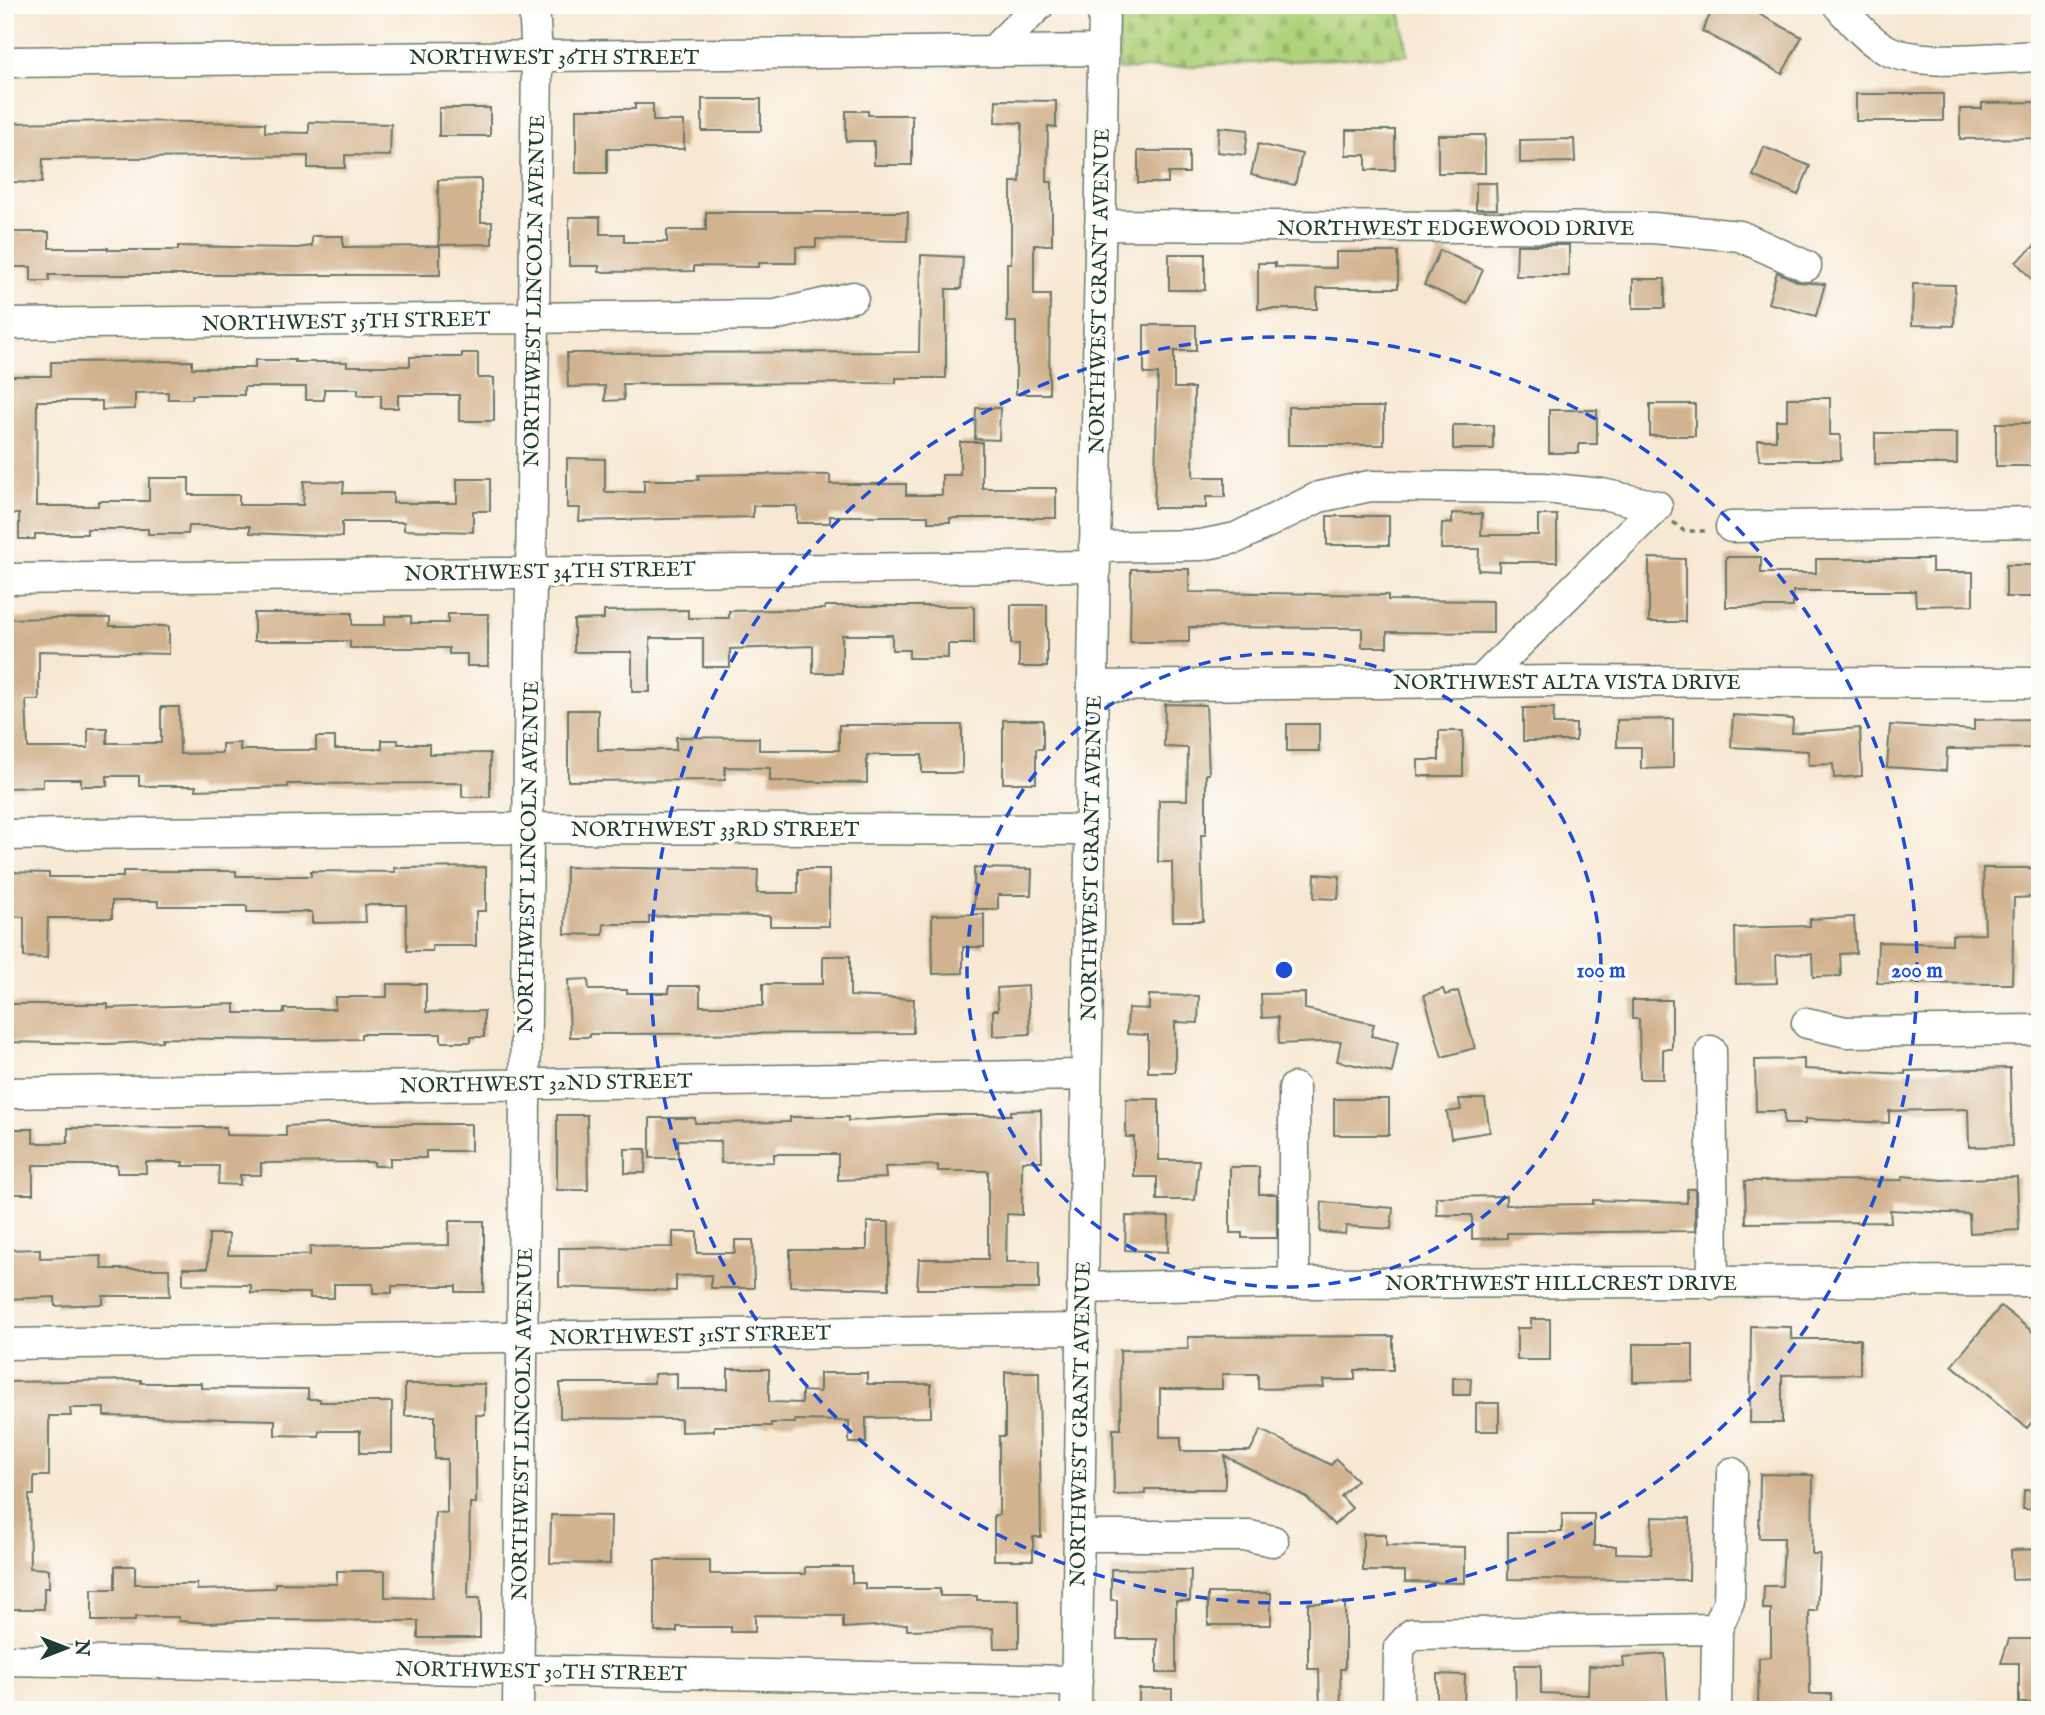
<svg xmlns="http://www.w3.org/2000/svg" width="2045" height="1715" font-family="'IM FELL English',serif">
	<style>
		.cemetery { fill: url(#cemetery-stones); stroke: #678857; stroke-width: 2 }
		.building { fill: #d2b38f }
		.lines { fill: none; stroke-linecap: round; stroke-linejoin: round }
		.minor-casing { stroke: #6b796c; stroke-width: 33 }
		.path { stroke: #6b796c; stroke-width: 3.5; stroke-dasharray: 5 5; stroke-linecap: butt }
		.minor { stroke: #fff; stroke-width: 30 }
		.ring { fill: none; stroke: #1d4ed8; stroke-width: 3.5; stroke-dasharray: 12 9 }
		.labels { text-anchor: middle; stroke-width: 7; stroke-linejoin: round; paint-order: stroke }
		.street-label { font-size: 21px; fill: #1f3d34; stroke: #fdfcf7 }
		.centre { fill: #1d4ed8; stroke: #fdfcf7; stroke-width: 3.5 }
		.ring-label { font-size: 21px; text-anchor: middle; font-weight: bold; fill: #1d4ed8; stroke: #fdfcf7; stroke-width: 7; stroke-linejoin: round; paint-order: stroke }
	</style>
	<defs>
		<pattern id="cemetery-stones" width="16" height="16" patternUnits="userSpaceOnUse" patternTransform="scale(1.75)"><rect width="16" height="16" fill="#afd27a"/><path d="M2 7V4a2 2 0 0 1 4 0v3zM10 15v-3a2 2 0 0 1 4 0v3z" fill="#96b56a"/></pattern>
	</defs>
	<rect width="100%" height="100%" fill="#fdfcf7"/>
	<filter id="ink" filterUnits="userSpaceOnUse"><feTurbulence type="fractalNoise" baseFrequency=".0143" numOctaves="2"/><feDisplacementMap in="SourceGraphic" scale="14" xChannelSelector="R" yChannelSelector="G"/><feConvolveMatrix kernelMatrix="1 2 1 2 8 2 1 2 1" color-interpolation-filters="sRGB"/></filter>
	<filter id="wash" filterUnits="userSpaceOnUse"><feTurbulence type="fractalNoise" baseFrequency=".00686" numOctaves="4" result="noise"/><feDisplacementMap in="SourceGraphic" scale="28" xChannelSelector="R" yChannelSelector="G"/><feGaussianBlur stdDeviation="1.57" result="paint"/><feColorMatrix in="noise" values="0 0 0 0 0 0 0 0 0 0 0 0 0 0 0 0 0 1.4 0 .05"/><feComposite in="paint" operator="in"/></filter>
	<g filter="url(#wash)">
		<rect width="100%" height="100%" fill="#f7e8d3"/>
		<path class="cemetery" d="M1120 5H1399L1408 55 1119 70Z"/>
		<g id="blocks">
			<path class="building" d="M1715 5H1742L1802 37 1782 74 1702 31Z
				M1856 94H1943V121H1856Z
				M702 99H761V131H702Z
				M996 100 1056 101V127L1048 126 1047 182H1052V245H1034V295H1050L1049 394H1016V322H1007V263H1011V182H1020L1022 123 995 122Z
				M2040 102V138L1960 139V109H1982V103Z
				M635 104H653V121H684V149H607V173H576V109H635Z
				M439 108H490V136H439Z
				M846 111H868V115H912V165H874V141H846Z
				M117 121 265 123V132L309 133V122L391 124 390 156 345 155V168H308V156L43 159 42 183 8 182 9 123Z
				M1219 127 1248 130 1245 155 1217 152Z
				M1346 130H1395V170H1366V155H1346Z
				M1438 135H1485V173H1438Z
				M1574 139 1575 162 1520 163V140Z
				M1258 144 1302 154 1295 185 1251 175Z
				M1764 147 1810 166 1798 195 1753 176Z
				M1138 151H1189V173H1168V183H1138Z
				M481 179V222H492V244L439 245 438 180Z
				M1476 183H1496L1497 209H1476Z
				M706 212H908L907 241 816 239V247H796V263H759V267L694 266V271L599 272V266H569V217H600V234H624V242H667V230H706Z
				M8 232H49V248H108V250H178V246L297 248 312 246V236H343V247L440 246V275H49V281H31V267H8Z
				M2040 241V288L2016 262Z
				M1517 245H1569V276H1516Z
				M1440 250 1483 270 1467 304 1424 285Z
				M1336 252H1398V288H1317V309H1258V263H1275V267L1336 268Z
				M1169 254H1205V290H1169Z
				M921 255 963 257 961 289H946V378H896V383L623 384 624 400 605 401V386L568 387 567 353 919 352Z
				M1777 272 1799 282 1825 284 1816 316 1768 303Z
				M1633 279H1665V308H1633Z
				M1913 284 1955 285 1954 326 1912 325Z
				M1144 325H1196V351H1174V388H1194L1193 477H1225V497H1206V508H1154L1158 374H1144Z
				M462 353H478V378H494V421H459V395H398V408H381V395H358V389H324V400H306V387H244V395H192V399H168V392L135 393V409L102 410V401H37L36 506H98V501H149V478H189V495H239V505H303L304 481 344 482 343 493H393V503H457V479H490V511H473V532L404 530V522H342V537L250 533V526H189L188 534H148V529H87V534H35V539H19V514H5L8 376H51V362L192 361V368H255V360H295V362H347V366H410V357H462Z
				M1787 398H1830V435H1840L1841 460H1759L1758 440H1776V420H1787Z
				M1650 404H1695V436H1650Z
				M1288 407H1384V445H1288Z
				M976 408H1000L999 440 975 439Z
				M1549 410H1597V444H1579V453H1549Z
				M1996 423H2040V466H1996Z
				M1453 425H1493V449H1453Z
				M1875 433H1957V464H1875Z
				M960 442H982V488H1056V518H950V522H928V516H830V523H797V506H753V517L579 521 580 508H567V458L605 459V492H644V480H699L698 475 753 474 830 475V484H906V495H942V475H960Z
				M1452 513 1482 514 1481 535H1538V515H1557V562H1499V571L1478 570 1479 549H1441L1442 523H1452Z
				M1327 516H1389V545H1327Z
				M1726 557H1761V573H1816V559H1932V572H1973V605L1916 606 1915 591H1793V607H1726Z
				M1649 558 1685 559V622H1649Z
				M2006 565H2040V597H2006Z
				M1131 569H1189V592L1388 595V600L1493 601V633L1387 632V647H1362V628L1189 627V642H1130Z
				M1011 605H1047V667H1019V644H1011Z
				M825 606H974V644H948V658H909V650H892V635H842V673H813V646L730 649V667H703V638H650V692H632V652H574V620L604 619V611L688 610V618H729V611L825 609Z
				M254 613H352V625H385V616H411V623H448V614H488V666H467V654H449V648H350V641H254Z
				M59 618H110V626H169V654L39 651V700H26L28 748H88V728H107V743H161V707H179L180 754 222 753V744L240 743V750H316V737H335V749H382V740H398V744H429V754L490 753V797H462V783L288 784V787L196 790V786H139V776H107V786H81V779H43V787L5 788V619Z
				M1165 704 1206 705 1209 774H1206V835H1201L1203 921H1173L1172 862H1158L1159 800H1187L1188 748 1164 747Z
				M1523 708H1554L1553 724H1576V741H1523Z
				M568 710H598V750H676V737L759 738V750H839V725H962V773H922V755H867V783L770 781V768L725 767V780L568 781Z
				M1733 715 1793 719 1792 733 1860 728 1862 776 1834 778 1833 764 1809 765 1808 751 1731 747Z
				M1673 719V768L1641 769V747H1617V720Z
				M2036 719V748L1947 749 1946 771 1887 767 1890 725 1974 730V720Z
				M1003 720H1043V749H1036V783H1003Z
				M1287 724H1319V751H1287Z
				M1439 731H1463V776H1418V760H1439Z
				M486 867V911H476V946H432V951H407L406 905H365L366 922 312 923V912H247V906H158V901H112V918H48L47 958 24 957V917L7 916 8 872 49 873V877H123V871H236V876H311V871L395 872 394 868Z
				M566 867 758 870 757 893H798V869H829V926H770V916L685 915 649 917V924H604L603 935 565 934Z
				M974 868 1032 869 1031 895H998V909H974Z
				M1983 868H2035V897L2014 898 2012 984 1877 983 1878 942 1952 944V935L1985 934Z
				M1315 874 1340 876 1338 899 1314 898Z
				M984 914V947H963V973L933 974 932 915Z
				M1854 917 1856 953 1840 954 1841 976 1813 977 1812 954 1776 955 1777 983 1736 984 1735 928 1810 926V919Z
				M823 956H850V996L914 999 913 1033 590 1034V1037H570L568 980 588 979 589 990H627V993H669V986H700V1006H763V984H823Z
				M387 984H426V1012L484 1011V1037H471V1042H441V1034H361V1039L287 1040 162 1038V1041L108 1044 5 1042V1004H108V1008L235 1004V1013H284V1009H335V997H387Z
				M1028 986 1030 1034 993 1036V1010H998L997 988Z
				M1443 989 1445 995 1458 991 1475 1048 1442 1057 1424 995Z
				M1305 993V1009L1374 1024 1371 1036 1398 1042 1392 1073 1337 1061 1341 1041 1279 1044 1278 1017 1262 1018 1261 994Z
				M1149 995 1199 996 1198 1023 1175 1022V1072H1148V1035L1127 1034 1128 1008 1149 1009Z
				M1632 1000H1672V1049H1663V1079H1640L1639 1019H1632Z
				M1804 1059V1069L1905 1074V1071L2010 1068 2012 1146 1969 1147 1968 1109 1889 1111V1123L1805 1119V1124H1784V1111H1756L1755 1060Z
				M1126 1099H1159V1160H1199L1195 1200H1157V1177H1134V1137H1126Z
				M1334 1099H1389V1135H1334Z
				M1459 1099H1485L1490 1132 1451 1138 1447 1112 1461 1110Z
				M1041 1110 1042 1161H1022V1215L1007 1214 1006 1262H1039V1289H917L919 1259H988V1171H938V1165L885 1167 886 1178 838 1180V1154H774V1162L721 1163V1141L678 1140V1158H650V1118H695V1123L790 1122V1117H848V1121L938 1115H1011V1111Z
				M557 1115H587L588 1190H557Z
				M325 1124H471V1151H426V1158H390V1166H374V1162L261 1163V1175H240V1185L218 1184 219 1166H182L183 1162H146V1173H117V1165H33V1194H5V1129H33V1143H68V1128L226 1127V1135L286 1136V1126Z
				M625 1149H646L645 1173H625Z
				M1230 1167H1259V1194H1277V1238H1242V1233H1230Z
				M1903 1176 1942 1180 2017 1177 2019 1230 1970 1233 1969 1214 1890 1210 1891 1222 1746 1223 1745 1181 1902 1180Z
				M1687 1189H1695V1231L1507 1233V1238L1472 1239V1215H1437L1436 1197 1506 1196V1205L1593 1204V1200L1687 1203Z
				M1322 1202 1393 1208 1391 1229 1346 1226 1345 1234 1320 1232Z
				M1126 1216 1169 1217 1168 1252 1125 1250Z
				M449 1221H484V1292H456V1286H392V1293H373V1284H334V1298H310V1293H251V1285L183 1284V1268H208L209 1234H229L228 1255H310V1247L449 1245Z
				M867 1222H889V1289L790 1286V1250H867Z
				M673 1232H697V1253H735V1240H753L754 1288H711V1275L676 1276V1291L559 1287V1248L673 1247Z
				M40 1249V1258L101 1256 102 1269H169L170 1296H103V1304L55 1306V1297L5 1299V1250Z
				M2001 1306 2040 1338V1412L2027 1428 1952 1365Z
				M1531 1319H1550V1360H1517V1328H1531Z
				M1751 1326 1791 1327V1339H1860V1374L1782 1375V1423H1750Z
				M1393 1336V1370H1355V1380H1323L1324 1387 1258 1389V1374H1222V1389H1160V1437H1181V1451H1250L1261 1430 1331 1465 1336 1459 1357 1480 1341 1496 1352 1508 1334 1525 1306 1497 1225 1456V1489H1145V1494L1114 1495 1113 1429H1121L1120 1350 1188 1349V1337Z
				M1633 1344H1693V1381L1633 1382Z
				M728 1369H769V1402L802 1403V1391L820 1392V1373H867V1384H931V1417L866 1418V1443H849V1421L795 1420V1423H771V1426H714V1431L681 1432V1419L560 1418V1383H654V1374L677 1373V1389H728Z
				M1005 1372H1039L1041 1537H1033V1560H994V1515H999V1436H1005Z
				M1453 1378H1471L1470 1395H1453Z
				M141 1380V1383H201V1388L308 1389V1399H320V1402H392V1453H360V1431H319V1436L275 1435V1420L104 1416V1408H70L71 1416H49V1476H34V1495H29L30 1568 49 1569V1588H44V1609H5V1382Z
				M405 1384H485V1415H476V1503H470L468 1598H480V1638H418V1621L257 1620 210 1623 179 1621V1617H135V1621H92V1589H115V1566H135V1584H197V1590L275 1588V1583L337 1584V1571H385V1597L432 1598 435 1512 447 1513V1459H435V1416H405Z
				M1476 1403H1499V1431H1476Z
				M1760 1474 1813 1475 1812 1554H1820L1817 1611H1809L1810 1694H1831V1710H1758L1759 1658 1771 1657V1609H1763L1764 1586H1782L1784 1538H1759Z
				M2024 1490 2040 1491V1510L2023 1509Z
				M1562 1514H1594V1546H1616V1553L1651 1554 1652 1517 1690 1518 1689 1580 1508 1579V1532H1562Z
				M551 1515 611 1516 610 1564 550 1563Z
				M1363 1534H1386V1545L1465 1547V1583L1405 1582V1571H1363Z
				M2040 1549V1579L2012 1580 2011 1550Z
				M655 1560H710V1574H805V1567H852V1583H865V1589H940V1596H977V1600H1019V1648H994L993 1628 907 1630V1624L843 1628V1616L755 1615V1632H731V1627H677V1632H655Z
				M1111 1569 1191 1570 1190 1601H1176V1673H1157V1639H1117V1600H1111Z
				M1208 1593H1271V1625H1208Z
				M1308 1603H1345V1669H1340L1341 1710H1320L1319 1669H1308Z
				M2009 1639H2040V1703H2019V1663H2001Z
				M1665 1654 1668 1710H1516L1515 1665H1541V1693L1588 1695 1589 1666 1624 1667 1623 1657Z
				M1437 1674 1465 1675 1464 1710H1437Z
				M1139 1689H1172V1710H1139Z"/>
		</g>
	</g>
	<g filter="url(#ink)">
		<use href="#blocks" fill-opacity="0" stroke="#6b796c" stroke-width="2"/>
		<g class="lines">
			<g class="minor-casing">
				<path id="minor" d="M1838 5C1852 21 1868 40 1887 50 1920 67 2000 57 2040 56
					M993 51 1039 5
					M5 62 1103 50
					M1100 225 1653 228 1740 236 1806 266
					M5 324 775 315 853 297
					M1731 527 2040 522
					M1094 547 1201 545 1236 538 1319 497 1370 486 1544 488 1602 494 1657 506
					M5 579 1094 566
					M1480 682 1657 506
					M1094 686 1559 681 2040 683
					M5 835 528 828 1090 830
					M1807 1023 1846 1032 2040 1030
					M1711 1051 1713 1284
					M1294 1088V1283
					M5 1093 1086 1075
					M1082 1288 1294 1283 2040 1281
					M5 1344 1081 1329
					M1079 1536H1249L1273 1541
					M5 1660 1077 1681
					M518 1710 537 57 534 5
					M1076 1710 1104 5
					M1398 1710 1399 1648 1412 1634 1717 1629
					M1716 1710 1717 1629 1729 1601 1732 1473"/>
			</g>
			<path class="path" d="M1673 522 1684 531H1708"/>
			<use href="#minor" class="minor"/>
		</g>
	</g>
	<g class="ring">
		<circle cx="1284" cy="970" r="317"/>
		<circle cx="1284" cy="970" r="633"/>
	</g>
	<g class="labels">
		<g class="street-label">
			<text x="554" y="64">NORTHWEST 36TH STREET</text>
			<text x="1456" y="235">NORTHWEST EDGEWOOD DRIVE</text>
			<text transform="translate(534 291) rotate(-89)" y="7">NORTHWEST LINCOLN AVENUE</text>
			<text transform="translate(1099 291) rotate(-89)" y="7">NORTHWEST GRANT AVENUE</text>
			<text transform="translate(346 321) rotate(-1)" y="7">NORTHWEST 35TH STREET</text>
			<text transform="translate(550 571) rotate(-1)" y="7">NORTHWEST 34TH STREET</text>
			<text x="1567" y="689">NORTHWEST ALTA VISTA DRIVE</text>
			<text x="715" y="836">NORTHWEST 33RD STREET</text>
			<text transform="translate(528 857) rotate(-89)" y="7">NORTHWEST LINCOLN AVENUE</text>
			<text transform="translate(1091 858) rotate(-89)" y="7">NORTHWEST GRANT AVENUE</text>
			<text transform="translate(546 1083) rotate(-1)" y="7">NORTHWEST 32ND STREET</text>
			<text x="1561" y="1290">NORTHWEST HILLCREST DRIVE</text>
			<text transform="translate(690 1335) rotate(-1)" y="7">NORTHWEST 31ST STREET</text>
			<text transform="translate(522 1424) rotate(-89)" y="7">NORTHWEST LINCOLN AVENUE</text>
			<text transform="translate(1080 1424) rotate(-89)" y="7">NORTHWEST GRANT AVENUE</text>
			<text transform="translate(541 1671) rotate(1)" y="7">NORTHWEST 30TH STREET</text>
		</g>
	</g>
	<circle cx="1284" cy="970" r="10" class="centre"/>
	<g class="ring-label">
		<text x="1601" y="977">100 m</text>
		<text x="1917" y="977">200 m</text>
	</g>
	<rect width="2045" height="1715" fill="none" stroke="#fdfcf7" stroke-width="28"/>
	<g transform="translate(66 1648) rotate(90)" stroke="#fdfcf7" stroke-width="5" paint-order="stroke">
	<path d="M0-5L12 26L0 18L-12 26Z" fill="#1f3d34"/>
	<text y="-10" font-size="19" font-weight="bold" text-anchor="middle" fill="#1f3d34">N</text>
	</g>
</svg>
